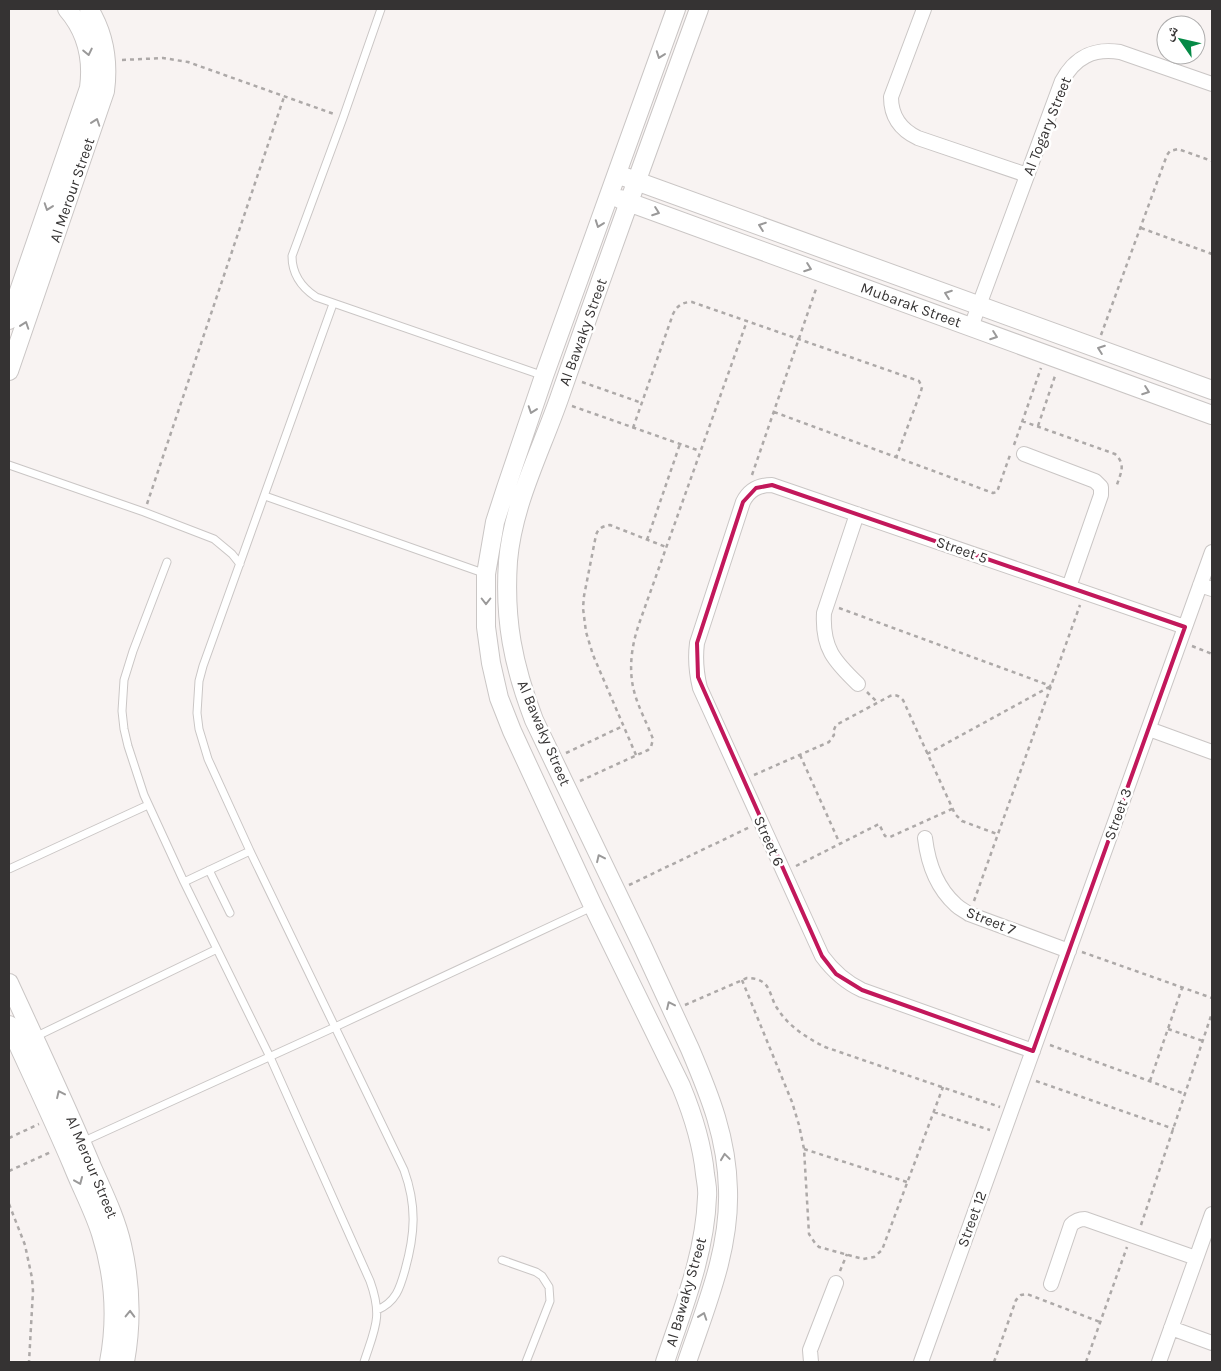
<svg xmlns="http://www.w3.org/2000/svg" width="1221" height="1371" font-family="Karla,'Noto Naskh Arabic',sans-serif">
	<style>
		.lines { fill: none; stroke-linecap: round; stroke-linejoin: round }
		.service-casing { stroke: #cac6c5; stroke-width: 9 }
		.minor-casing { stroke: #cac6c5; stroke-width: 16 }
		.tertiary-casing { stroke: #cac6c5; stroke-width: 20 }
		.path { stroke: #ada9a8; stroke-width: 2.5; stroke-dasharray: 4 4; stroke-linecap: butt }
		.service { stroke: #fff; stroke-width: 7 }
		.minor { stroke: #fff; stroke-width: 14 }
		.tertiary { stroke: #fff; stroke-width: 18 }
		.oneway { stroke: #9a9999 }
		.marked { fill: none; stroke: #c2185b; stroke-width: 4; stroke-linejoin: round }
		.labels { text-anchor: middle; stroke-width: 5; stroke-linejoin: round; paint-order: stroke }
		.street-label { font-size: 15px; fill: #353333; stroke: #fff }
	</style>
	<rect width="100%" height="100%" fill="#f8f3f2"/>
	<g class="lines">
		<g class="service-casing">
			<path id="service" d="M381 9 343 118 292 256C292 274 301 287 316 297L544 376
				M333 304 203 666 199 681 197 713 199 729 208 759 250 851 404 1170C417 1206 415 1234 405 1270 400 1288 396 1302 377 1310
				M9 465 144 512 214 539 232 554 240 564
				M265 496 486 574
				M167 562 133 651 124 680 122 711 124 729 128 746 144 795 184 882 270 1057 370 1281C383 1317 375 1328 364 1362
				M9 869 148 805
				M209 870 230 913
				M184 882 250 851
				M35 1037 217 949
				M82 1142 335 1027 592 907
				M502 1260 536 1272 542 1276 549 1287 550 1301 526 1362"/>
		</g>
		<g class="minor-casing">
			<path id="minor" d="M924 9 891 97C891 117 901 130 918 138L1027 175
				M971 327 1062 81C1075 57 1093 48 1120 52L1212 84
				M1024 454 1095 481 1101 487V495L1069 587
				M857 514 824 613C822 648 834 661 858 684
				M1200 585 1212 589
				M1149 729 1212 752
				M925 838C928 863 937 888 956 905 960 909 965 911 969 914L1069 951
				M1033 1051 862 990C845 982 833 971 822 956L700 688C696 672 695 659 697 643L743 502C749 490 758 485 772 485L1185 627
				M1051 1284 1071 1225C1075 1221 1079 1219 1085 1219L1196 1258
				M1171 1328 1212 1343
				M811 1362 810 1350 836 1283
				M921 1362 1212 552
				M1159 1362 1212 1214"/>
		</g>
		<g class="tertiary-casing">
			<path id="tertiary" d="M625 177 1212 390
				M620 199 1212 415
				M9 320 89 88C93 58 87 32 67 9
				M9 371 105 91C109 61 105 35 89 9
				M9 983C37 1044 66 1105 92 1167 103 1192 116 1218 122 1245 131 1284 132 1323 125 1362
				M9 1025C30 1071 52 1117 72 1164 81 1187 94 1211 101 1234 114 1275 117 1320 109 1362
				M665 1362C683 1308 705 1254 707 1197 708 1189 706 1182 705 1174 702 1143 693 1115 681 1086L593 906 512 731 499 698 491 663 486 627V574L495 522 506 488 544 376 676 9
				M687 1362C706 1306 730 1250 728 1190 727 1138 710 1096 690 1049 674 1014 658 980 642 945 606 870 570 795 534 720 513 665 504 620 508 561 513 503 541 451 560 396 605 267 652 138 699 9"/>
		</g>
		<path class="path" d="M122 60 163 58 188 62 334 114
			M1141 228 1212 254
			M1101 335 1167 155 1170 151 1178 149 1212 161
			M582 382 642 403
			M572 406 700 451
			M774 412 993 493 997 492 1010 455
			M1022 421 1115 454C1127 465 1120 474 1116 488
			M1038 426 1056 373
			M633 428 673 314C677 306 682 302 692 302L919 381 922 387 921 391 896 458
			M1014 445 1041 368
			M752 475 817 286
			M147 504 284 97
			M647 540 680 444
			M839 608 1051 686
			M1192 646 1212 654
			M867 692 878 703
			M566 753 623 726
			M927 754 1051 686
			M636 755 593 655 586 632 583 608 584 596 596 535C598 529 602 526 610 525L666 547
			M800 755 840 844
			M754 775 829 742 834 735 833 732 836 725 890 696C896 694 899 696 903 700L955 814 962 821 997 834
			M580 781 648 750 651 747 653 739C647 723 638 707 634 691 628 668 632 643 640 621L747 321
			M796 866 879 824 885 836 890 837 952 809
			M629 885 750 827
			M974 901 1080 605
			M1082 952 1212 998
			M742 980 792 1102 799 1125 804 1149 809 1234 815 1243 819 1247 863 1259 874 1257 882 1250 943 1087
			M685 1005 747 978C753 978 760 979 765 984 771 990 772 1001 777 1008 788 1026 807 1038 825 1047L1000 1107
			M1168 1029 1203 1041
			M1050 1045 1185 1094
			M1036 1081 1174 1129
			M1150 1081 1182 988
			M934 1112 990 1130
			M9 1138 39 1124
			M804 1149 907 1182
			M9 1171 51 1152
			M9 1204 25 1245 32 1278 33 1291 29 1362
			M1141 1225 1212 1013
			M840 1271 847 1254
			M994 1362 1016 1300 1021 1295 1027 1294 1100 1322
			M1086 1362 1127 1247"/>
		<use href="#service" class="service"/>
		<use href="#minor" class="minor"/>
		<use href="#tertiary" class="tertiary"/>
	</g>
	<defs><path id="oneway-chevron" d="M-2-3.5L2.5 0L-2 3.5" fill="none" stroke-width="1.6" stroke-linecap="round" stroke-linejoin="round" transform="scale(1.25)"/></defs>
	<g class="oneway">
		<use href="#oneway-chevron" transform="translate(88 52) rotate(78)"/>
		<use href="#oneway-chevron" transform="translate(660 55) rotate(110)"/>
		<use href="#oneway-chevron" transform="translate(96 122) rotate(-71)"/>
		<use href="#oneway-chevron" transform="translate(48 207) rotate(109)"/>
		<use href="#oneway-chevron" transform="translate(656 212) rotate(20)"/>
		<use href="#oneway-chevron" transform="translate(599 224) rotate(110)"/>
		<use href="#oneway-chevron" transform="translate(762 226) rotate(-160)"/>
		<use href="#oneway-chevron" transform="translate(808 268) rotate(20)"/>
		<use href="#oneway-chevron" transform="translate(948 294) rotate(-160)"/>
		<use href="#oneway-chevron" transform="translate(25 325) rotate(-71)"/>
		<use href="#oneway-chevron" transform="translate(994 336) rotate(20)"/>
		<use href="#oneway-chevron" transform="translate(1101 349) rotate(-160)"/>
		<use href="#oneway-chevron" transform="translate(1146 391) rotate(20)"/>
		<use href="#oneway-chevron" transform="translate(532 410) rotate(109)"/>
		<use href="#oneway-chevron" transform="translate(486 601) rotate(90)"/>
		<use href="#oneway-chevron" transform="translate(600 858) rotate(-115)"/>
		<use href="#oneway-chevron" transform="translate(670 1005) rotate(-115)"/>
		<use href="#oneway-chevron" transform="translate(60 1094) rotate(-115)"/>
		<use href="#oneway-chevron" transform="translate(725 1157) rotate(-98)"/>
		<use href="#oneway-chevron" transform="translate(79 1181) rotate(67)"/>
		<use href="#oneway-chevron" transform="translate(130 1314) rotate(-89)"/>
		<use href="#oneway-chevron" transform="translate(703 1316) rotate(-71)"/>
	</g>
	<path class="marked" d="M772 485 1185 627 1033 1051 862 990 836 974 822 956 698 677 697 643 743 502 756 488Z"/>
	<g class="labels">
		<g class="street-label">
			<text transform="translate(1047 126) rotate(-68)" y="5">Al Togary Street</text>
			<text transform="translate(72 190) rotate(-71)" y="5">Al Merour Street</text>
			<text transform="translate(911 305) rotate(20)" y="5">Mubarak Street</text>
			<text transform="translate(583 332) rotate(-70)" y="5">Al Bawaky Street</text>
			<text transform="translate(962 550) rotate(19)" y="5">Street 5</text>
			<text transform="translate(544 733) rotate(67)" y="5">Al Bawaky Street</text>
			<text transform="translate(1118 814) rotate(-70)" y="5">Street 3</text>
			<text transform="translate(769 841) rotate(66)" y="5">Street 6</text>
			<text transform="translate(991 921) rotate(22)" y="5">Street 7</text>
			<text transform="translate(92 1167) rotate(67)" y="5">Al Merour Street</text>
			<text transform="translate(972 1219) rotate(-70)" y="5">Street 12</text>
			<text transform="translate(686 1292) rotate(-74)" y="5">Al Bawaky Street</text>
		</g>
	</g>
	<rect width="1221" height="1371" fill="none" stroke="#353333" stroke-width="20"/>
	<g transform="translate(1181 40) rotate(304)"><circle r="24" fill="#ffffff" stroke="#aeadad"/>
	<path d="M0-4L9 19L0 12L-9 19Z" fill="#058a46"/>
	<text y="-8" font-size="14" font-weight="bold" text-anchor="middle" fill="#353333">ش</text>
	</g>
</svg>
